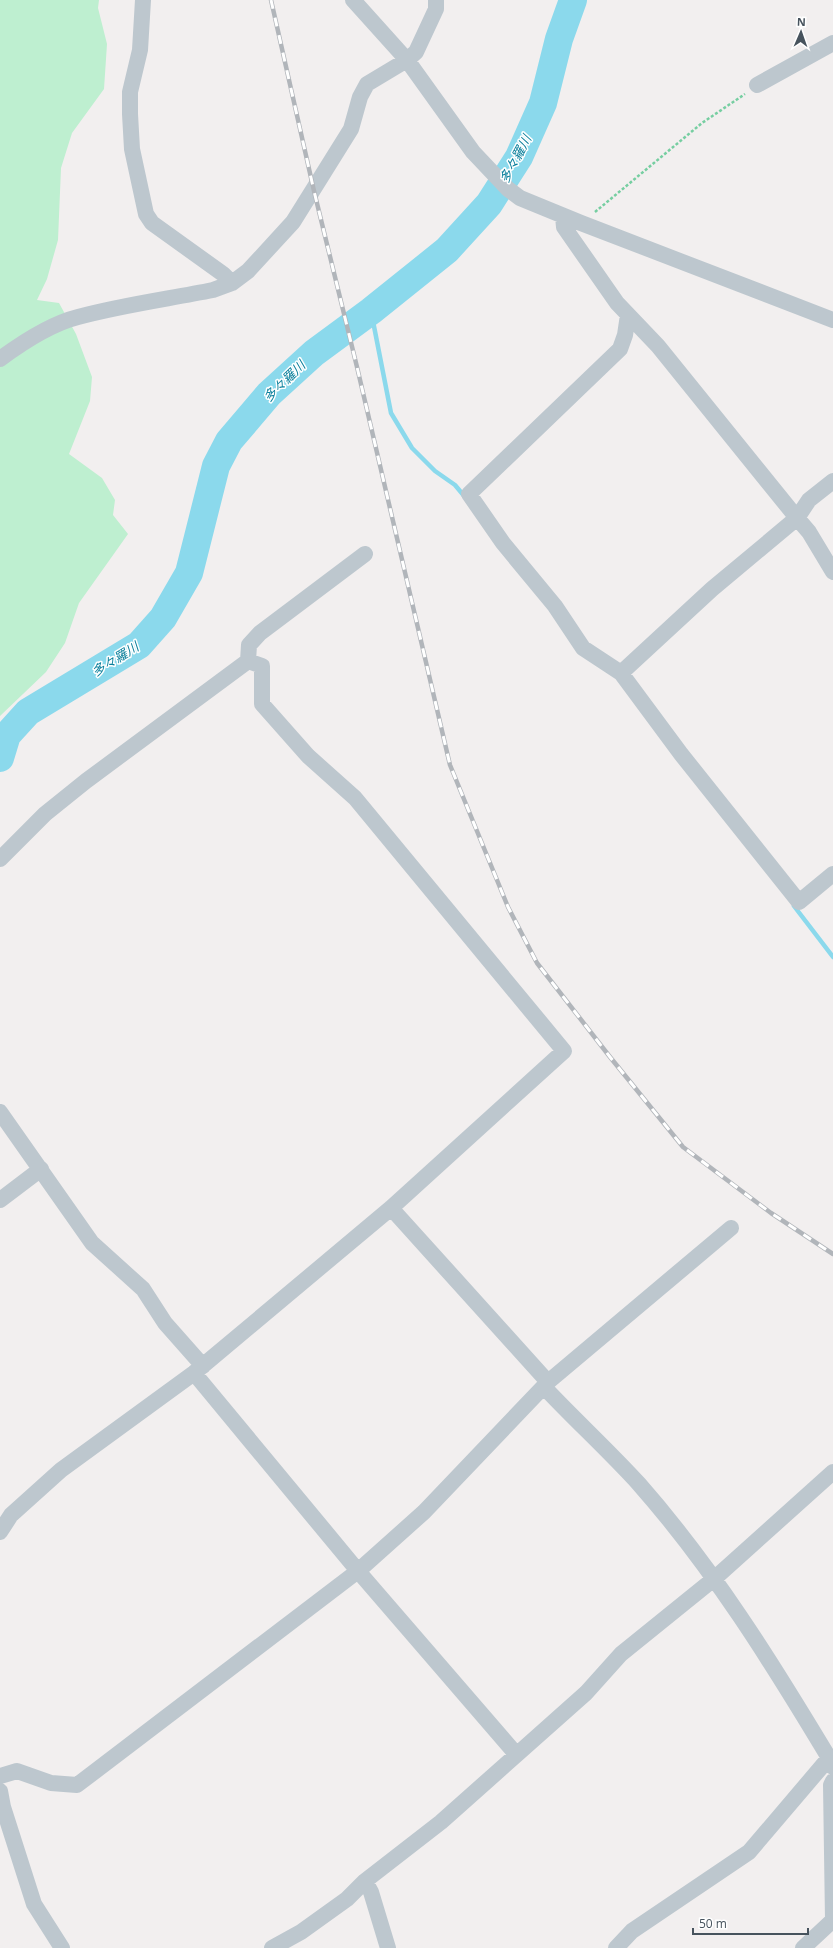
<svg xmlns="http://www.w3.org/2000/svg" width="833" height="1948" font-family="'Open Sans','Noto Sans JP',sans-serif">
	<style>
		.green { fill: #beefd0 }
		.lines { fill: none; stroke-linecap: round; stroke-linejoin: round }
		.stream { stroke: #8bd9ec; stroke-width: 4.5 }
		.river { stroke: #8bd9ec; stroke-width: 28 }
		.path { stroke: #76cea1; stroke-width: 2.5; stroke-dasharray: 3 2; stroke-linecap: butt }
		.street { stroke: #bdc7ce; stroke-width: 16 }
		.rail-casing { stroke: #b1b5ba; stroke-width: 4.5 }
		.rail { stroke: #fff; stroke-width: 3; stroke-dasharray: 9; stroke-linecap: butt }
		.labels { text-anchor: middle; stroke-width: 3; stroke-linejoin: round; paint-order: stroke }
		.water-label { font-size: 13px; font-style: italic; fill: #0c809c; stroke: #fff }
	</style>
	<rect width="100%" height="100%" fill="#f2efef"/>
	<path class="green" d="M0 0H99L98 8 107 44 104 89 72 133 61 168 58 240 47 279 37 300 59 303 76 334 92 377 90 401 69 454 102 478 115 500 113 515 128 534 79 603 65 643 46 672 0 716Z"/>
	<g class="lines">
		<path class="stream" d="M371 311 391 413 412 448 435 471 455 485 465 497
			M794 906 833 957"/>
		<path class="river" d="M0 758 7 735 28 712 139 645 163 618 189 573 216 466 229 441 269 394 314 353 371 311 447 250 489 204 519 157 543 103 559 39 573 0"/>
		<path class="path" d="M595 212 702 123 745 94"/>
		<path class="street" d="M143 0 140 50 130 92V114L132 149 146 214 152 223 223 274 232 283
			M353 0 407 60 473 152 508 189 520 198 581 223 833 320
			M757 85 833 43
			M563 216 564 227 617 303 658 346 797 518 809 532 833 572
			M628 315 625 335 620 349 469 494 503 543 555 606 583 648 621 673 681 754 799 902 833 874
			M0 359C23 342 50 324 78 317 122 305 168 299 213 290L232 283 248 271 293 222 351 129 360 97 367 84 407 60 416 52 436 9V0
			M621 673 712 589 797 518 809 500 833 481
			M0 859 45 814 86 781 248 661 249 645 260 633 365 554
			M0 1112 92 1243 143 1289 165 1323 203 1366
			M0 1200 41 1169
			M391 1208 548 1382
			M194 1373 358 1571 516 1754
			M544 1387C575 1420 609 1451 639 1484 713 1568 772 1663 829 1758L833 1767
			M0 1532 11 1515 61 1470 194 1373 391 1208 564 1051 355 798 308 756 262 704V666L248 661
			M0 1776 17 1771 51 1783 77 1785 358 1571 424 1512 548 1382 731 1228
			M0 1791 3 1807 34 1904 62 1948
			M365 1881 371 1892 388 1948
			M272 1948 301 1932 347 1899 365 1881 441 1822 586 1693 621 1654 715 1578 833 1472
			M616 1948 632 1931 749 1852 829 1758
			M803 1948 833 1920 831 1785 833 1781"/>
		<g class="rail-casing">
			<path id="rail" d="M271 0 314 191 357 367 450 765 508 907 537 963 610 1057 683 1147 771 1213 833 1254"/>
		</g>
		<use href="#rail" class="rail"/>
	</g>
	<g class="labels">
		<g class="water-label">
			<text transform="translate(515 159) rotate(-62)" y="5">多々羅川</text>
			<text transform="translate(284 381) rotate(-44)" y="5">多々羅川</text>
			<text transform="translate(115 659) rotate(-32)" y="5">多々羅川</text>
		</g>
	</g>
	<g transform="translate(801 32) rotate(2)" stroke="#ffffff" stroke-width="3" paint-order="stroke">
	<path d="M0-3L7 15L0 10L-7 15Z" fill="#47535d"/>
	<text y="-6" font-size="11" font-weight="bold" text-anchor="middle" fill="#47535d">N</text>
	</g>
	<path d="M693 1928v6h115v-6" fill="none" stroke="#47535d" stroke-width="2"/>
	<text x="699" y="1928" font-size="12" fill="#47535d" stroke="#ffffff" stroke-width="3" paint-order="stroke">50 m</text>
</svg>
